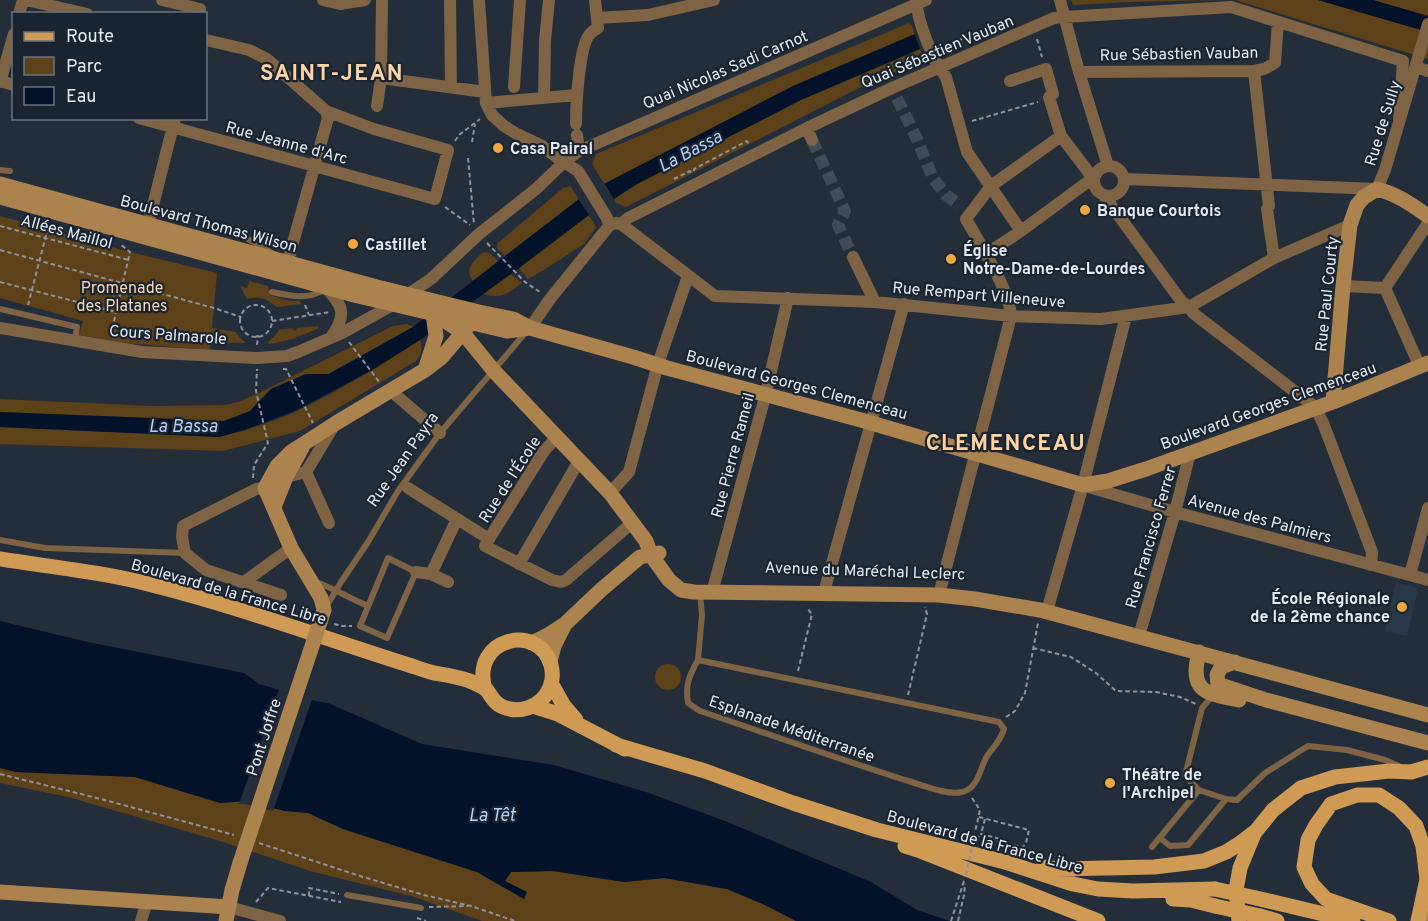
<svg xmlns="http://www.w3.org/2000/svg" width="1428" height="921" font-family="Overpass,sans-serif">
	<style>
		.built { fill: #293849 }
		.green { fill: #5d4119 }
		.water { fill: #021329 }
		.pier { fill: #242e3a }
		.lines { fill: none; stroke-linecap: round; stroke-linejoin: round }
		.street-tunnel { stroke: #414a56; stroke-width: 12; stroke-dasharray: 12 6; stroke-linecap: butt }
		.path { stroke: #8c939d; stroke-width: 2; stroke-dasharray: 4.5 3; stroke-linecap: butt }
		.lane { stroke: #7e6444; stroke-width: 6 }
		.street { stroke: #7e6444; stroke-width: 12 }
		.secondary { stroke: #ac834e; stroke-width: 15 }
		.primary { stroke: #cf9a54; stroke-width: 15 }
		.path-bridge { stroke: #8c939d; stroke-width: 2; stroke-dasharray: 4.5 3; stroke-linecap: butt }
		.secondary-bridge { stroke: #ac834e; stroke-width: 15 }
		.primary-bridge { stroke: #cf9a54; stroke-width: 15 }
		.poi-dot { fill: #efa73e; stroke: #1a2430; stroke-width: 2 }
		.labels { text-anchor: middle; stroke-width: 4.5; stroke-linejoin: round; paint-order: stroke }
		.street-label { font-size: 16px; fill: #e4eaf2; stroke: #1a2430 }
		.poi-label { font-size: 16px; font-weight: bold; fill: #e4eaf2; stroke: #1a2430; text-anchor: start }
		.park-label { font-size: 16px; fill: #f8d7b0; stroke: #1a2430 }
		.water-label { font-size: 18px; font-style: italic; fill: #b1d1f6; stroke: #1a2430 }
		.district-label { font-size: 22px; font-weight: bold; letter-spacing: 1.5px; fill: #fed5a2; stroke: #1a2430 }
	</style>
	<rect width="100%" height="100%" fill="#242e3a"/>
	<path class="built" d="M1396 582 1418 588 1407 636 1385 631Z"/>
	<path class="green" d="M1071 0H1221L1129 2 1073 5Z
		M1235 0H1318L1428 32V59Z
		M1373 0H1428V16Z
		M909 23 912 26 915 34 793 86 604 184 592 164 596 154Z
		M920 49 924 60 861 87 626 207 616 203 614 199 637 184 708 147 801 100Z
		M570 186 579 199 505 256 497 248 498 243 563 188Z
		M589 215 596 227 584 244 544 270 528 279 519 268Z
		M0 216 130 252 217 273 212 328 236 332 239 337 246 343 211 342 210 350 125 343 79 335 83 321 0 298Z
		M487 252 492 255 498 261 474 282C463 269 474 261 482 253Z
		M511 274 522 283C507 294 502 299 483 294Z
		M249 281 268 286 270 295 290 301H300L301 304 277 307C267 299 259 295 247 299L240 286 247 288Z
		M407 324 413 327 328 374H306L271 389 250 411 224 421 0 412V399L152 406 225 405 238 402 261 392 393 326Z
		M318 326 319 327 317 329C301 336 286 342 269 344L268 342 274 337 279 330 292 328 295 331 298 328Z
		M420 340C423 349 422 354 416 361L300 431 223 451 0 444V427L219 437C246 430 274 422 299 410 341 390 381 364 420 340Z
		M655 677a13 13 0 1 1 26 0a13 13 0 1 1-26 0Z
		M0 768 16 772 135 777 220 803 245 801 285 811 308 813 343 829 477 872 524 899 527 892 505 881 511 872 553 871 624 882 664 878 727 889 765 905 796 921H482L411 896 310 871 220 841 68 797 0 783Z"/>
	<path class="water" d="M1318 0H1373L1428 16V32Z
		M915 34 920 49 801 100 637 184 589 215 519 268 420 340 374 369 297 410 245 430 219 437 0 427V412L224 421 250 411 271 389 306 374H329L413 327 579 199 604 184 793 86Z
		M0 621 88 642 244 673 259 684 319 702 328 703 422 744 554 765 646 792 725 821 871 882 917 910 950 921H796L765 905 727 889 664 878 624 882 553 871 511 872 505 881 527 892 524 899 477 872 343 829 308 813 285 811 245 801 220 803 135 777 16 772 0 768Z"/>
	<path class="pier" d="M603 181 615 201 591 218 577 197Z
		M280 687 313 697 273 811 245 804H239Z"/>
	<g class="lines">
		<path class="street-tunnel" d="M897 98 916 137 933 178 946 195 960 205
			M812 140 845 211 838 225 853 257"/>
		<path class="path" d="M1037 39 1042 57
			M958 41 966 37
			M972 121 1038 102
			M455 141 459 135 480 119
			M472 142 475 124
			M468 158 474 224
			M694 171V169L747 141 749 145
			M674 179 690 171 692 174
			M445 207 470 225
			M0 226 129 260
			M487 243 525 282 540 292
			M0 250 214 308 241 317
			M0 282 116 312 130 252 120 244
			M28 305 49 224
			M305 305 309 315
			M240 321a16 16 0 1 1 32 0a16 16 0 1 1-32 0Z
			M272 321 330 312
			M111 336 116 312
			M255 337 258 336 257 345
			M349 342 380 383
			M283 369H286L313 423
			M253 478 254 465 268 443 256 391 257 369
			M334 624 342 626H352
			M1033 648 1071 657 1096 673 1116 691 1156 692 1180 697 1196 704
			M798 671 812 614 807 608
			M908 695 927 614 925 607
			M1006 717 1015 711 1025 693 1038 623
			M0 774 101 799 234 835
			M972 798 980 810 975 832
			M979 817 1029 830 1026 843 1023 847 1007 844
			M975 836 1007 844 1008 841 981 834 985 819
			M259 843 360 876 424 895 471 906 515 921
			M309 896V888L339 894
			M256 902 268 888 341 902
			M429 907 468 906
			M417 918 426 921
			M951 921 964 881
			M958 921 964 895 965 884"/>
		<path class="lane" d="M0 170 10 171
			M248 239 272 253
			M272 292C291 296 307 300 324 290
			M0 309 77 327 76 334
			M0 540 45 548 185 553
			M388 558 416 572 387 638 360 626Z
			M314 581C333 588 349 598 368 606
			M326 607 341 582 368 542 398 491 440 433 526 332
			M698 660 999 722 1004 729C1000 742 994 746 987 756 980 768 978 789 962 792 947 796 920 784 905 780 836 758 768 734 700 711L688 703C685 685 689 676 698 660Z
			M698 660 702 615 700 593
			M1213 695 1202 708 1185 776 1199 790 1226 799 1237 800 1265 773 1308 746 1347 750 1385 760 1399 766
			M1160 838 1170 846 1188 845 1226 799
			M1152 847 1199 790
			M347 895 421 908"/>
		<path class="street" d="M26 0 87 14
			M162 0 200 9
			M323 0 340 4 365 0
			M382 0 381 78 485 92
			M450 0 451 87
			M479 0 486 103 492 115 504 126 517 134 542 146 559 159 578 171 607 218 609 226 550 299 530 328
			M916 0C918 22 932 60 946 77L967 152 1021 231
			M1060 0 1079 72 1108 166
			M19 14 23 0
			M597 18 648 15 714 0
			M1416 67 1428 71
			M1254 71 1269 206 1267 209 1274 258
			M1079 72 1254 71 1264 69 1275 63 1278 22
			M0 81 14 85
			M0 82 14 34
			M514 87 520 0
			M544 98 545 41 549 0
			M486 103 576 95
			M377 106 381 78
			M139 118 435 199 448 150 374 129 326 111 267 59 249 50 206 40
			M576 124C576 106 579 45 590 34 592 31 595 30 598 28L595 0
			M807 128 812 140
			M577 135 579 151
			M1094 181a15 15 0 1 1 30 0a15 15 0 1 1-30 0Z
			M1124 179 1377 189 1385 170 1428 24
			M1105 197 1182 302 1189 307 1193 313 1315 407 1323 423 1372 552 1371 565
			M621 224 628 218 807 128 892 88 1054 18 1064 17 1231 7 1403 61 1399 122
			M609 226 615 223 621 224 715 296 875 302 1011 316 1101 319 1189 307 1274 258 1350 225
			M146 233 175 118
			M986 254 1021 231 1093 178 1061 136 1049 97 1053 94 1046 69 1010 81
			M853 257 875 302
			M287 264 328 118 326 111
			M1343 286 1385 288
			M326 288C343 306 347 314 332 336
			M0 328 142 352 257 358 287 356 298 352 342 333 389 307 431 279 479 234 536 189 564 162 579 151 926 0
			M1420 367 1385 288 1428 223
			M391 391 440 433
			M306 472 329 523
			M286 477 306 472 335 424
			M1085 486 1175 512 1428 580
			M265 488 256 489 183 526 182 537 185 553 206 570 281 595
			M408 488 489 539 485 546 552 580 561 582 566 580 633 522
			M610 493 629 472 658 364 688 276
			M489 539 544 451 557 437
			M519 564 579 461
			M416 572 431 574 448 582
			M431 574 457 519
			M1410 575 1428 508
			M244 582 291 548
			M714 585 766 393 788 298
			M826 585 904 304
			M941 587 1011 316C1009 289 980 244 966 219L991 186 1061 136
			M1049 604 1083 485 1126 316
			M1141 629 1175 512 1190 453
			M229 907 280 921
			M141 921 147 901"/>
		<path class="secondary" d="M0 184 377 287 479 312 513 319 530 328 633 357 667 368 861 420 1083 485 1108 481 1146 469 1333 402 1428 363
			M0 197 354 295 507 331 530 328
			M434 313 463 333 494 371 610 493 646 541 651 555 669 580 681 590 694 592 939 595 975 599 1040 610 1428 715
			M425 370 436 336 432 306
			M1333 402 1343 286 1350 225 1357 205 1364 197 1377 189C1397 194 1412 205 1428 216
			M274 507 286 477 302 448
			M320 622 324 610 321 598 291 548 265 488 277 466 291 452 336 423 425 370 442 357 469 325
			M532 643 548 635 565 624 602 589 640 557 659 553
			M1199 652C1189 692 1205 693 1239 700
			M550 661 554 646 565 624
			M1235 662 1221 667 1217 675 1218 684 1266 700 1428 743
			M0 892 229 907
			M226 921 232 890 240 863
			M1426 921 1428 914"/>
		<path class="primary" d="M0 559C51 567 103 572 152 585 240 607 326 639 412 666 420 669 427 671 434 673 446 675 459 677 470 681 474 683 482 686 486 689 491 695 493 702 501 706 519 715 542 707 550 687 553 680 553 673 551 665 539 622 470 638 485 689
			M551 683 564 706 576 720
			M533 706 558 714 625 749
			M616 745 705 771 793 803 877 830 1005 862 1073 884 1098 889 1133 891 1215 889
			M905 846 918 850 1098 921
			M1043 867 1058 869 1154 867 1204 861 1226 852 1239 844 1256 831 1273 810 1301 788 1335 777 1389 771 1411 772 1428 767
			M1256 898 1353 921
			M1173 899 1191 900 1215 906
			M1260 916 1277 921
			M1239 921 1236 890 1240 868 1254 834
			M1389 921 1326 899 1312 884 1304 867 1308 840 1316 825 1331 804 1357 795H1379L1399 808 1416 826 1423 846 1427 879 1418 921"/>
		<path class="path-bridge" d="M966 875 975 832"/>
		<path class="secondary-bridge" d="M240 863 320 622"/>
		<path class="primary-bridge" d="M1215 889 1256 898
			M1215 906 1260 916"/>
	</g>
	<g class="poi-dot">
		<circle cx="498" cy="148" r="6"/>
		<circle cx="1085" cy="210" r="6"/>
		<circle cx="353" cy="244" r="6"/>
		<circle cx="951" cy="259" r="6"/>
		<circle cx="1402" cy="607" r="6"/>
		<circle cx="1110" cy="783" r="6"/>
	</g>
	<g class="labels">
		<g class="street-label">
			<text transform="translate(937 51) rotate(-23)" y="6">Quai Sébastien Vauban</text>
			<text transform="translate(1179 53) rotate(-1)" y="6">Rue Sébastien Vauban</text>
			<text transform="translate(725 69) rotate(-23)" y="6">Quai Nicolas Sadi Carnot</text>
			<text transform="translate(1382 123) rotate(-73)" y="6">Rue de Sully</text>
			<text transform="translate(287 142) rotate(15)" y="6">Rue Jeanne d'Arc</text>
			<text transform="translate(209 223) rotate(15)" y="6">Boulevard Thomas Wilson</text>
			<text transform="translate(67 231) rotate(15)" y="6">Allées Maillol</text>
			<text transform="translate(979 294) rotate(5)" y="6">Rue Rempart Villeneuve</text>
			<text transform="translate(1326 294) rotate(-84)" y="6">Rue Paul Courty</text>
			<text transform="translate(168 334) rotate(4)" y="6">Cours Palmarole</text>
			<text transform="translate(797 384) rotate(15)" y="6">Boulevard Georges Clemenceau</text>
			<text transform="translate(1268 405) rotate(-20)" y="6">Boulevard Georges Clemenceau</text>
			<text transform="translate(732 455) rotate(-75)" y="6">Rue Pierre Rameil</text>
			<text transform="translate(402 459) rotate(-55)" y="6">Rue Jean Payra</text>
			<text transform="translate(509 479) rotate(-57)" y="6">Rue de l'École</text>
			<text transform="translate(1260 518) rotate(15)" y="6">Avenue des Palmiers</text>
			<text transform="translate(1150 537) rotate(-74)" y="6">Rue Francisco Ferrer</text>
			<text transform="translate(865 570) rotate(2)" y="6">Avenue du Maréchal Leclerc</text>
			<text transform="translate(229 591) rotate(16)" y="6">Boulevard de la France Libre</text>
			<text transform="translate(792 728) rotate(19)" y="6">Esplanade Méditerranée</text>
			<text transform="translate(263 737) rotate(-72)" y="6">Pont Joffre</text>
			<text transform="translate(985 841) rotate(15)" y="6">Boulevard de la France Libre</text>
		</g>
		<g class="poi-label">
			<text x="510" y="154">Casa Pairal</text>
			<text x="1097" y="216">Banque Courtois</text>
			<text x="365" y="250">Castillet</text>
			<text x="963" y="256">Église<tspan x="963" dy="18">Notre-Dame-de-Lourdes</tspan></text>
			<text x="1390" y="604" text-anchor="end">École Régionale<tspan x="1390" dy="18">de la 2ème chance</tspan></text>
			<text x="1122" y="780">Théâtre de<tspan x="1122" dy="18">l'Archipel</tspan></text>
		</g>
		<g class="park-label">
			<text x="122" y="293">Promenade<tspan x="122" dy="18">des Platanes</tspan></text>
		</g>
		<g class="water-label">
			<text transform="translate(690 151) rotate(-28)" y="6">La Bassa</text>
			<text x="183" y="432">La Bassa</text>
			<text x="492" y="821">La Têt</text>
		</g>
		<g class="district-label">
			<text x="332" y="80">SAINT-JEAN</text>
			<text x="1006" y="450">CLEMENCEAU</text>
		</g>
	</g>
	<rect x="12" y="12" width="195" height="108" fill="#1a2430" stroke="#6b737e" stroke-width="1.5"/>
	<rect x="24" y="32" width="30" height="9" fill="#cf9a54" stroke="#6b737e" stroke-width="1.5"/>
	<text x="66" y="42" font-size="18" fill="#e4eaf2">Route</text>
	<rect x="24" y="57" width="30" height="18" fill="#5d4119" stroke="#6b737e" stroke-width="1.5"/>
	<text x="66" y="72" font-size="18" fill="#e4eaf2">Parc</text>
	<rect x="24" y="87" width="30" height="18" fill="#021329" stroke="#6b737e" stroke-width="1.5"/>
	<text x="66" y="102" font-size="18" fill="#e4eaf2">Eau</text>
</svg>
